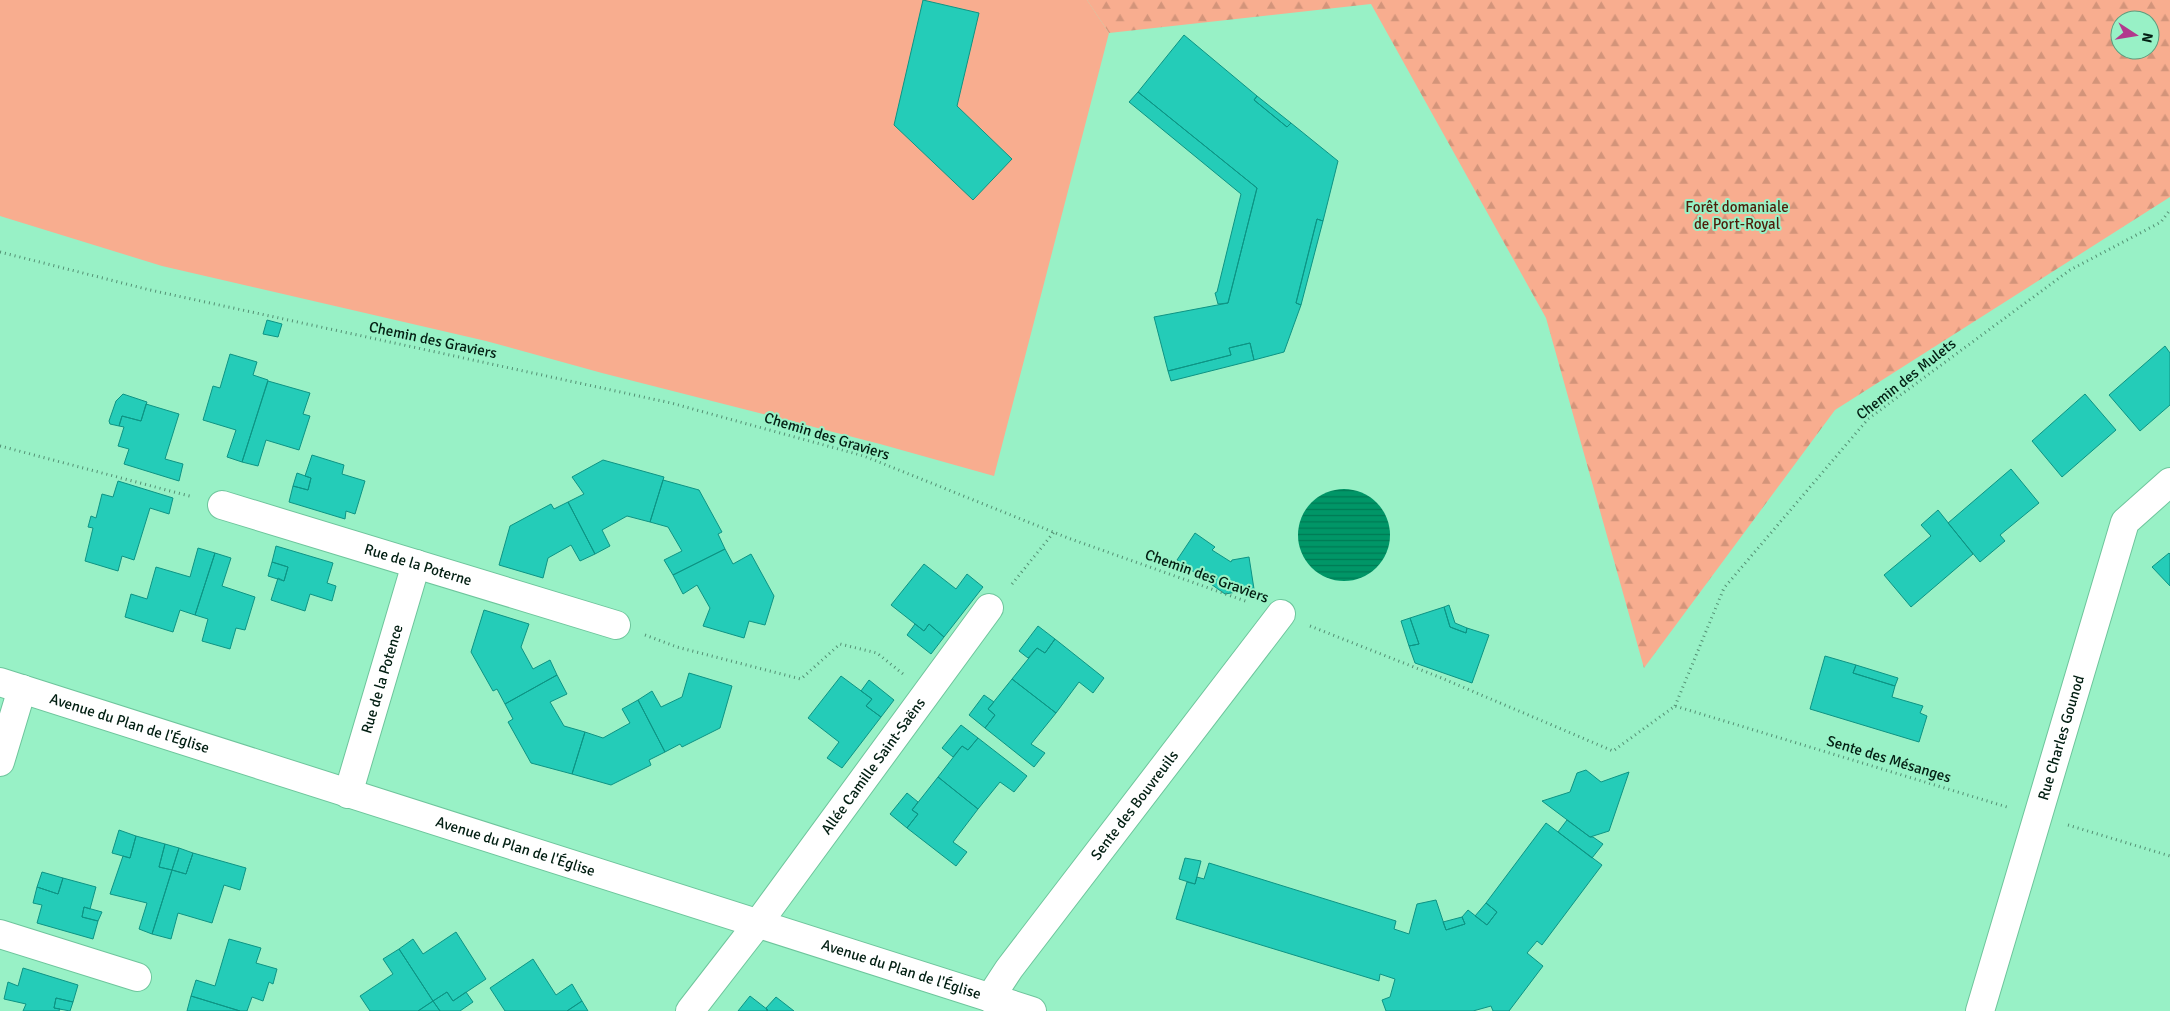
<svg xmlns="http://www.w3.org/2000/svg" width="2170" height="1011" font-family="Signika,sans-serif">
	<style>
		.forest { fill: url(#forest-firs); fill-rule: evenodd }
		.pitch { fill: #f8ad8f }
		.water { fill: url(#water-rules) }
		.building { fill: #24ccb8; stroke: #0d9484 }
		.lines { fill: none; stroke-linecap: round; stroke-linejoin: round }
		.minor-casing { stroke: #6ec59c; stroke-width: 30 }
		.path { stroke: #539073; stroke-width: 3; stroke-dasharray: 1 4; stroke-linecap: butt }
		.minor { stroke: #fff; stroke-width: 28 }
		.labels { text-anchor: middle; stroke-width: 4; stroke-linejoin: round; paint-order: stroke }
		.park-label { font-size: 15px; fill: #4d1e0a; stroke: #98f1c6 }
		.street-label { font-size: 15px; fill: #031f13; stroke: #98f1c6 }
	</style>
	<defs>
		<pattern id="forest-firs" width="22" height="20" patternUnits="userSpaceOnUse" patternTransform="scale(1.25)"><rect width="22" height="20" fill="#f8ad8f"/><path d="M5 1l3.5 6h-7zM16 11l3.5 6h-7z" fill="#d3947a"/></pattern>
		<pattern id="water-rules" width="6" height="5" patternUnits="userSpaceOnUse" patternTransform="scale(1.25)"><rect width="6" height="5" fill="#009667"/><path d="M0 2.5h6" fill="none" stroke="#007a54"/></pattern>
	</defs>
	<rect width="100%" height="100%" fill="#98f1c6"/>
	<path class="forest" d="M1087 0H2170V197L1835 410 1644 668 1546 318 1371 4 1109 33ZM2120 20H2150V50H2120Z"/>
	<path class="pitch" d="M0 0H1087L1109 33 994 476 880 444 602 373 486 341 162 266 0 216Z"/>
	<path class="water" d="M1298 535a46 46 0 1 1 92 0a46 46 0 1 1-92 0Z"/>
	<path class="building" d="M923 0 979 13 957 106 1012 159 973 200 894 125Z
		M1184 35 1257 96 1254 100 1287 127 1291 123 1338 161 1323 221 1317 219 1296 303 1301 305 1284 352 1254 360 1250 343 1229 348 1231 355 1168 371 1154 317 1228 303 1257 188 1138 92Z
		M1138 92 1257 188 1228 303 1218 304 1215 293 1217 292 1241 194 1129 102Z
		M1257 96 1291 123 1287 127 1254 100Z
		M1317 219 1323 221 1301 305 1296 303Z
		M267 320 282 324 278 337 263 334Z
		M1250 343 1254 360 1171 381 1168 371 1231 355 1229 348Z
		M2165 346 2170 353V405L2140 431 2109 395Z
		M230 354 257 362 253 375 268 380 242 462 227 457 236 430 203 420 213 386 220 388Z
		M268 381 310 393 303 414 310 416 299 450 266 440 258 466 242 462Z
		M123 394 147 402 141 421 122 416 119 426 110 424 109 421 116 401Z
		M2085 394 2116 430 2062 477 2032 441Z
		M146 404 179 414 165 459 183 464 179 481 124 464 129 449 118 446 124 427 119 426 122 416 141 421Z
		M312 455 344 465 342 474 365 481 355 514 346 511 345 519 289 502 293 486 308 490 311 478 305 476Z
		M603 460 664 477 650 522 627 516 602 530 610 546 595 554 568 502 584 494 572 477Z
		M2011 469 2039 503 2000 535 2005 541 1980 562 1948 523Z
		M297 473 311 478 308 490 293 486Z
		M663 480 699 490 722 532 718 534 725 549 673 575 664 560 682 551 668 527 650 522Z
		M118 481 173 498 169 514 150 508 134 560 122 556 118 571 85 561 93 528 88 527 91 516 96 518 102 494 113 497Z
		M568 502 595 554 580 561 571 545 548 558 543 578 499 565 510 526 551 504 554 509Z
		M1938 510 1973 554 1911 607 1884 575 1931 536 1921 525Z
		M1195 533 1215 547 1212 550 1231 562 1232 560 1249 557 1254 589 1225 594 1177 560Z
		M276 546 333 563 327 583 336 586 332 601 310 594 305 611 271 600 278 578 284 581 288 567 272 562Z
		M198 548 215 553 195 615 180 610 173 632 125 617 131 594 147 599 156 567 190 577Z
		M725 549 733 564 751 554 774 596 765 625 749 621 744 638 703 626 710 608 697 585 683 594 673 575Z
		M215 553 231 558 222 586 255 597 245 630 236 628 230 649 202 641 208 619 195 615Z
		M2169 553 2170 554V586L2152 567Z
		M272 562 288 567 284 581 268 576Z
		M924 564 956 589 967 574 983 587 944 637 929 624 924 631 891 605Z
		M1449 605 1455 623 1467 628 1466 633 1450 627 1444 607Z
		M1444 607 1450 627 1466 633 1467 628 1489 635 1472 683 1415 663 1409 646 1419 644 1410 618Z
		M484 610 529 624 521 647 533 669 550 660 557 675 505 704 497 689 493 691 471 652Z
		M1410 618 1419 644 1409 646 1401 621Z
		M915 624 924 631 929 624 944 637 931 654 907 635Z
		M1038 626 1055 639 1045 653 1037 648 1028 658 1019 651Z
		M1055 639 1104 678 1093 693 1079 682 1056 713 1012 679 1037 648 1045 653Z
		M1825 656 1856 665 1853 673 1895 686 1892 697 1923 706 1920 713 1927 716 1919 742 1810 709Z
		M1856 665 1898 678 1895 686 1853 673Z
		M689 673 732 686 720 728 682 747 680 744 665 752 638 700 652 691 661 707 682 697Z
		M557 675 567 694 550 702 564 726 585 732 572 774 531 763 508 722 513 719 505 704Z
		M841 676 872 699 866 706 881 717 842 768 827 758 839 742 808 718Z
		M1012 679 1056 713 1031 744 1045 753 1034 767 985 728 995 715 988 709Z
		M869 680 894 700 881 717 866 706 872 699 861 691Z
		M984 695 994 702 988 709 995 715 985 728 969 715Z
		M638 700 665 752 649 760 651 765 611 785 572 774 585 732 603 738 630 723 622 709Z
		M961 725 978 738 968 750 962 746 953 757 942 748Z
		M978 738 1027 776 1014 792 1000 782 978 809 938 777 962 746 968 750Z
		M1586 770 1601 782 1629 772 1609 831 1590 837 1542 801 1570 792 1577 773Z
		M938 777 978 809 953 842 967 852 956 866 907 828 918 814 912 810Z
		M907 793 918 802 912 810 918 814 907 828 890 814Z
		M1567 820 1590 837H1593L1603 844 1592 858 1558 832Z
		M1546 823 1602 865 1542 945 1537 941 1527 953 1543 966 1509 1011H1493L1491 1006 1473 1011H1386L1382 1000 1390 997 1395 979 1380 974 1379 981 1176 919 1187 882 1195 884 1197 877 1204 879 1209 863 1396 921 1394 929 1409 934 1417 904 1436 900 1446 930 1465 924 1462 917 1468 910 1487 925 1497 912 1486 903Z
		M119 830 136 836 130 858 112 853Z
		M136 836 165 844 159 867 172 870 152 934 139 929 147 903 110 894 123 856 130 858Z
		M165 844 179 848 172 870 159 867Z
		M179 848 193 853 186 874 172 870Z
		M193 853 246 868 240 890 224 885 212 923 178 913 171 939 152 934 172 870 186 874Z
		M1185 858 1201 861 1195 884 1179 879Z
		M42 872 63 878 58 894 37 887Z
		M63 878 96 887 90 909 84 907 82 917 98 921 93 939 37 923 42 905 33 903 37 887 58 894Z
		M1486 903 1497 912 1487 925 1475 916Z
		M84 907 102 912 98 921 82 917Z
		M1462 917 1465 924 1446 930 1443 922Z
		M456 932 486 979 453 1001 447 992 433 1001 399 949 413 939 423 954Z
		M229 939 261 948 256 963 277 969 273 984 269 982 263 1001 252 997 247 1011H240L191 996 196 980 215 986Z
		M399 949 433 1001 418 1011H370L360 996 393 974 383 959Z
		M533 959 556 995 572 984 582 1001 567 1011H505L490 988Z
		M23 968 78 985 73 1002 56 998 54 1008 60 1009 59 1011H23L26 1004 4 999 8 982 18 986Z
		M447 992 453 1001 466 992 473 1002 460 1011H440L433 1001Z
		M191 996 240 1011H187Z
		M750 996 768 1010 767 1011H738Z
		M776 997 794 1011H767L766 1008Z
		M56 998 73 1002 70 1011 54 1008Z
		M433 1001 440 1011H418Z
		M582 1001 588 1011H567Z"/>
	<g class="lines">
		<g class="minor-casing">
			<g id="minor">
				<path id="s1" d="M222 505 616 625"/>
				<path id="s2" d="M0 682 1032 1011"/>
				<path d="M0 762 22 689"/>
				<path id="s3" d="M348 794 416 564"/>
				<path d="M0 934 137 977"/>
				<path id="s4" d="M990 998 1009 969 1281 614"/>
				<path id="s5" d="M690 1011 759 922 989 608"/>
				<path id="s6" d="M1980 1011 2125 522 2170 482"/>
			</g>
		</g>
		<path class="path" d="M0 252 150 290 671 403 864 456 1068 538 1248 602
			M0 446 193 497
			M1012 584 1054 532
			M1310 626 1439 677 1613 751 1675 706 2007 807
			M645 635 677 647 801 679 840 644 877 653 903 674
			M1675 706 1724 588 1868 419 2070 270 2161 222 2170 210
			M2068 825 2170 856"/>
		<use href="#minor" class="minor"/>
	</g>
	<g class="labels">
		<g class="park-label">
			<text x="1737" y="212">Forêt domaniale<tspan x="1737" dy="17">de Port-Royal</tspan></text>
		</g>
		<g class="street-label">
			<text transform="translate(433 340) rotate(12)" y="5">Chemin des Graviers</text>
			<text transform="translate(1906 379) rotate(-38)" y="5">Chemin des Mulets</text>
			<text transform="translate(827 436) rotate(17)" y="5">Chemin des Graviers</text>
			<text dy="5" stroke="none"><textPath href="#s1" startOffset="205">Rue de la Poterne</textPath></text>
			<text transform="translate(1207 576) rotate(20)" y="5">Chemin des Graviers</text>
			<text dy="5" stroke="none"><textPath href="#s3" startOffset="120">Rue de la Potence</textPath></text>
			<text dy="5" stroke="none"><textPath href="#s2" startOffset="136">Avenue du Plan de l'Église</textPath></text>
			<text dy="5" stroke="none"><textPath href="#s6" startOffset="285">Rue Charles Gounod</textPath></text>
			<text transform="translate(1889 759) rotate(17)" y="5">Sente des Mésanges</text>
			<text dy="5" stroke="none"><textPath href="#s5" startOffset="306">Allée Camille Saint-Saëns</textPath></text>
			<text dy="5" stroke="none"><textPath href="#s4" startOffset="241">Sente des Bouvreuils</textPath></text>
			<text dy="5" stroke="none"><textPath href="#s2" startOffset="541">Avenue du Plan de l'Église</textPath></text>
			<text dy="5" stroke="none"><textPath href="#s2" startOffset="946">Avenue du Plan de l'Église</textPath></text>
		</g>
	</g>
	<g transform="translate(2135 35) rotate(102)"><circle r="24" fill="#98f1c6" stroke="#5c9d7e"/>
	<path d="M0-4L9 19L0 12L-9 19Z" fill="#b2398d"/>
	<text y="-8" font-size="14" font-weight="bold" text-anchor="middle" fill="#031f13">N</text>
	</g>
</svg>
